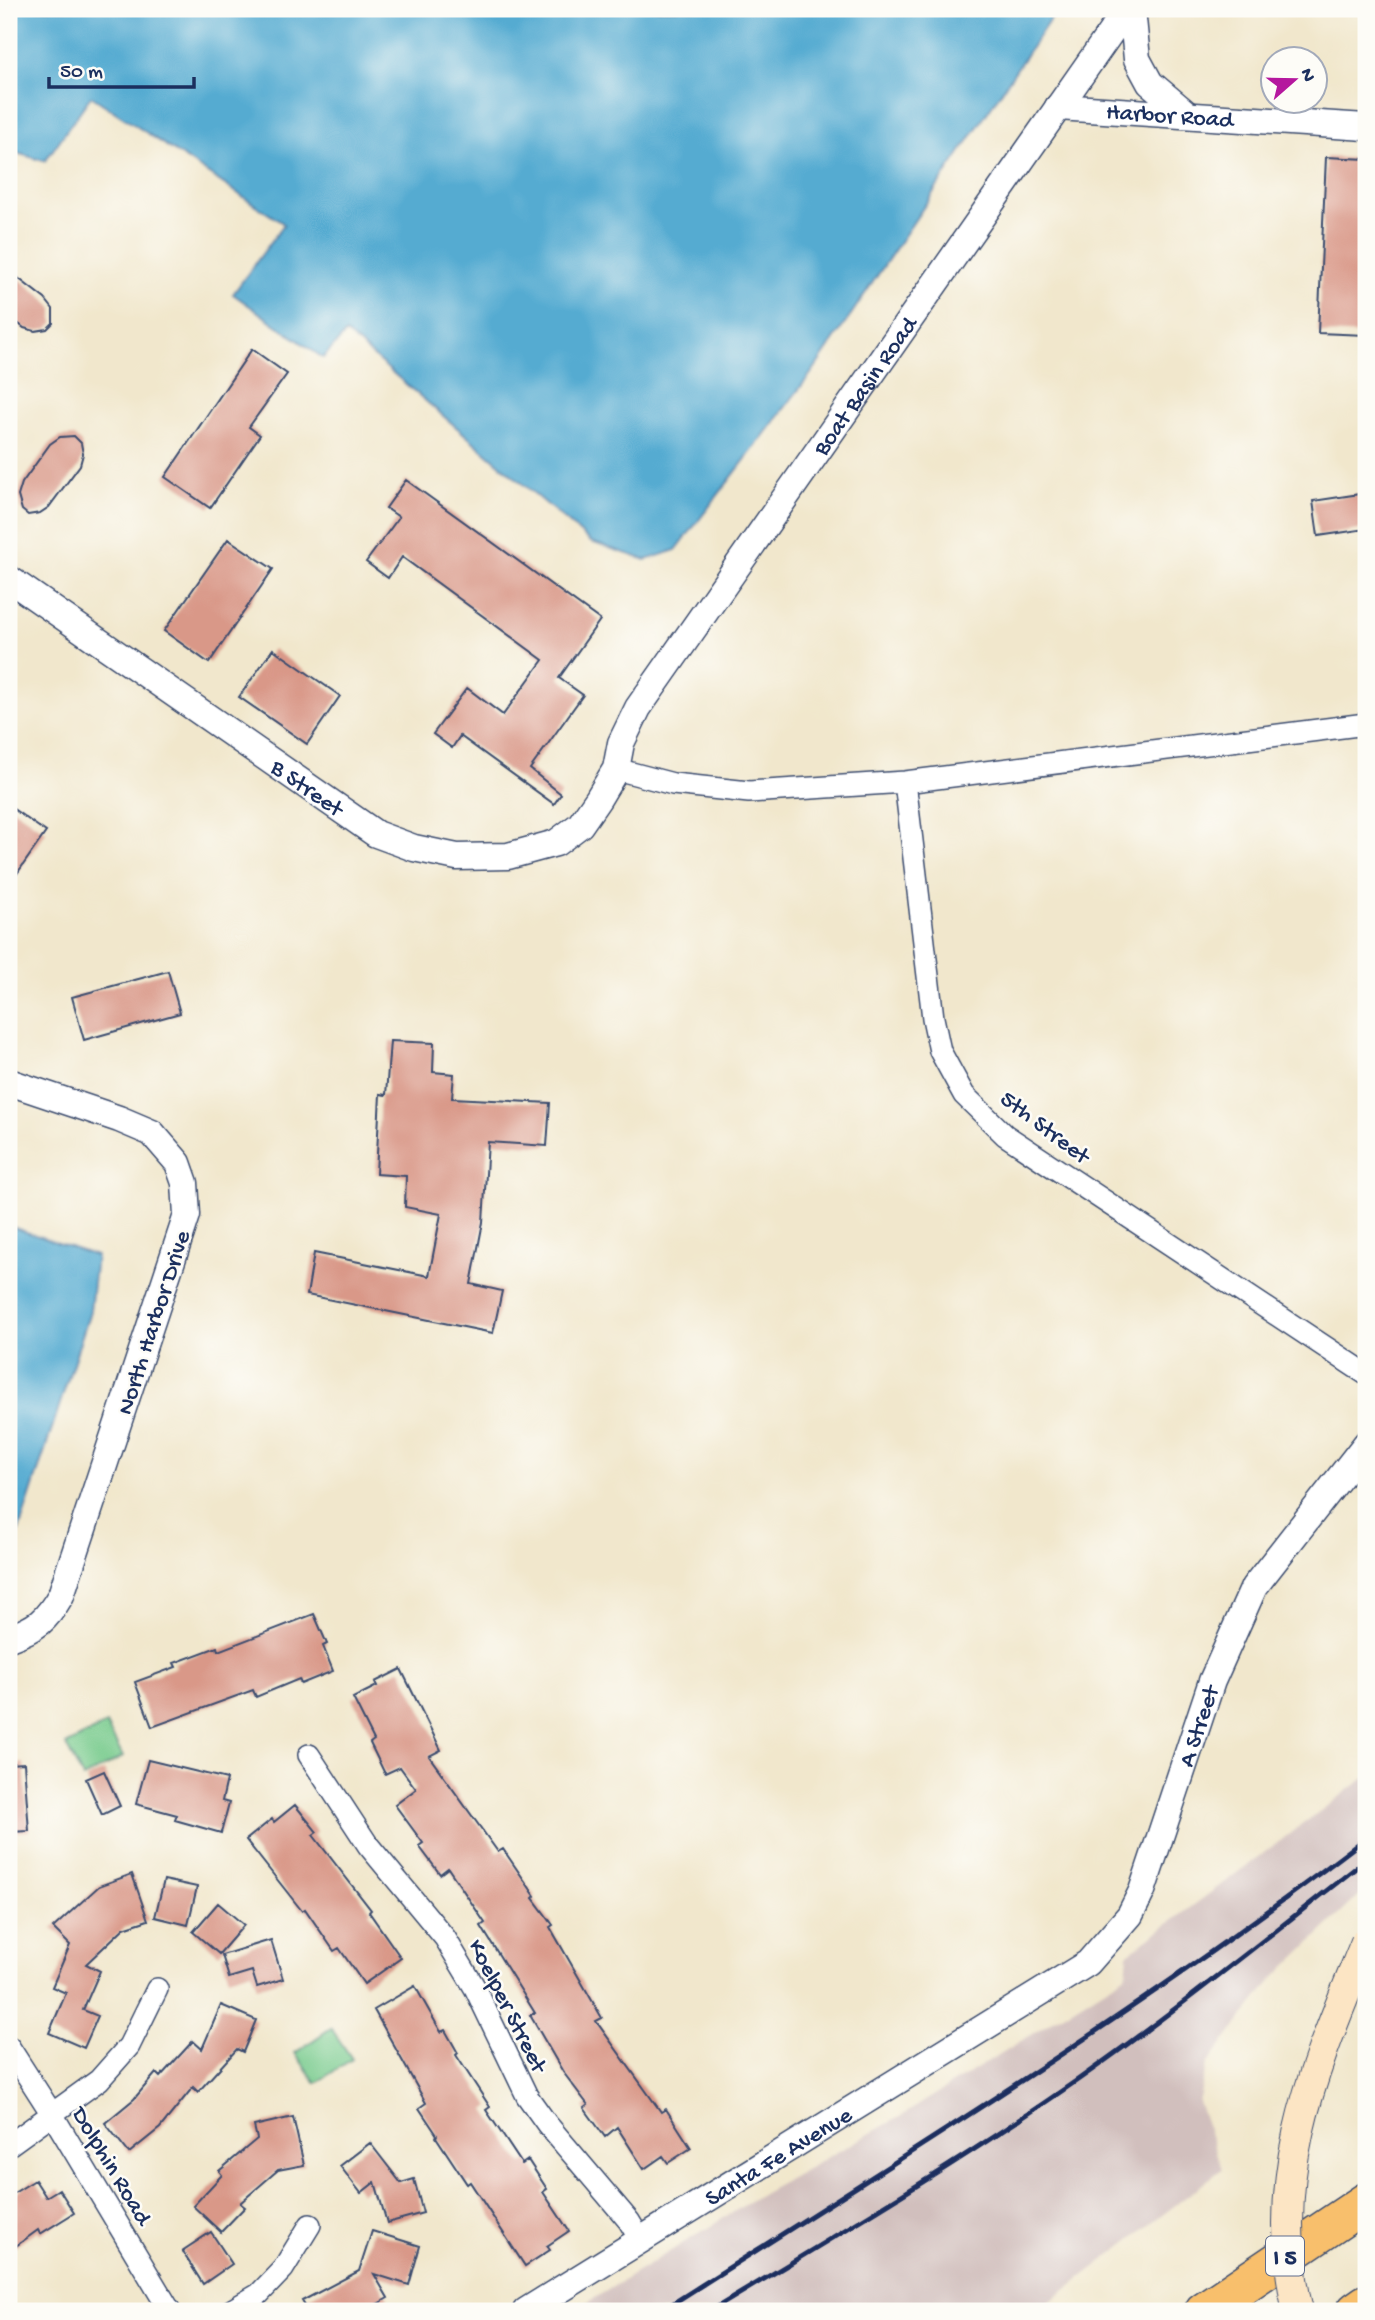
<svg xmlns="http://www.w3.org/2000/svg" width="1375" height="2320" font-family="'Gochi Hand',sans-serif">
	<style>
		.industrial { fill: #d1bfbd }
		.green { fill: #78cb8d; stroke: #4a7d76; stroke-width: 2 }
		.water { fill: #54abd1; stroke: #386d98; stroke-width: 2 }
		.building { fill: #d99888 }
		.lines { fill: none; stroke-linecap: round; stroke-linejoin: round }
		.minor-casing { stroke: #3b4b6e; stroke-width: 24 }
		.tertiary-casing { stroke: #3b4b6e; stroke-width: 29 }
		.motorway-casing { stroke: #3b4b6e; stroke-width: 41 }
		.minor { stroke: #fff; stroke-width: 21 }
		.tertiary { stroke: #fff; stroke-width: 26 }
		.motorway { stroke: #f8bf6c; stroke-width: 38 }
		.rail { stroke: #1b2f5e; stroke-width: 5 }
		.secondary-bridge-casing { stroke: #3b4b6e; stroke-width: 32; stroke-linecap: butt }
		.secondary-bridge { stroke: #fce5c4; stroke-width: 30 }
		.labels { text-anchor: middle; stroke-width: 5; stroke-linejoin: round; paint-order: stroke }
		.shield { fill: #fdfcf7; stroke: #5f6c8c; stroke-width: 2 }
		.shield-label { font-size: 23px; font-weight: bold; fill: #1b2f5e }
		.street-label { font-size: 24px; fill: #1b2f5e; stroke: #fdfcf7 }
	</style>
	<rect width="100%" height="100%" fill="#fdfcf7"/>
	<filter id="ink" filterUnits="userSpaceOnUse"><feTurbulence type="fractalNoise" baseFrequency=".0143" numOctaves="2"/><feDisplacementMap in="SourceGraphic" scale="14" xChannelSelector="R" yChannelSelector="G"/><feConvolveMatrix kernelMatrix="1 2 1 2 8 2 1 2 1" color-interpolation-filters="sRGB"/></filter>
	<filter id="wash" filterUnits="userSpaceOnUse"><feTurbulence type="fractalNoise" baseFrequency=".00686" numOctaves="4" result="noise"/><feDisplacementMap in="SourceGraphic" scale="28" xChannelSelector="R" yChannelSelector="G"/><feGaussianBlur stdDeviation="1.57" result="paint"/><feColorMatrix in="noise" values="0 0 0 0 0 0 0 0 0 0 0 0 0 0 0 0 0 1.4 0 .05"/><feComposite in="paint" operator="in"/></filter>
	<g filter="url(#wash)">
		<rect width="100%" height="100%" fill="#f1e7cc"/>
		<path class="industrial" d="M1366 1777V1889L1271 1981 1207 2064 1198 2102 1222 2169 1038 2311H574L764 2193 903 2115 1126 1975 1128 1954Z"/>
		<path class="green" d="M106 1724 123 1757 83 1778 66 1745Z
			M331 2028 352 2059 316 2083 295 2053Z"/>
		<path class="water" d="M9 9H1057L813 371 676 550 646 560 591 542 346 333 323 358 233 294 284 224 91 96 45 161 9 151Z
			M9 1226 96 1256 90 1311 9 1561Z"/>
		<g id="blocks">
			<path class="building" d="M1326 157 1366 159V335L1318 333Z
				M9 271 45 299 53 309V323L47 329 35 331 24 328 9 316Z
				M252 349 287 374 249 427 260 435 210 508 165 477Z
				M74 436 81 443 83 454 80 465 49 507 40 513 28 515 22 510 18 496 22 483 50 444 60 437Z
				M406 480 600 620 559 678 583 695 530 769 561 794 554 804 460 736 452 748 433 734 467 688 503 715 543 660 402 557 388 578 366 562 399 517 386 508Z
				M1360 494 1366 529 1318 536 1313 501Z
				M228 539 273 569 209 663 164 631Z
				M273 649 340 696 307 744 239 697Z
				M9 806 46 832 9 885Z
				M168 971 180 1013 84 1040 72 997Z
				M390 1041 434 1043 433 1072 454 1074 452 1098 550 1103 547 1146 488 1142 483 1222 471 1284 502 1291 493 1333 307 1295 314 1253 429 1276 441 1214 405 1207 406 1176 376 1174 380 1094 386 1095Z
				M314 1614 327 1644 323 1646 333 1671 301 1684 299 1679 256 1697 253 1690 152 1727 135 1682 176 1667 174 1663 217 1647 218 1651Z
				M401 1669 441 1750 429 1756 498 1852 503 1849 535 1896 533 1898 553 1925 550 1927 602 2018 596 2021 661 2112 666 2109 691 2148 668 2163 663 2156 644 2169 617 2127 605 2137 584 2108 588 2105 563 2072 530 2015 535 2013 481 1926 485 1923 448 1868 440 1874 419 1846 423 1843 395 1805 416 1789 400 1767 385 1774 370 1743 374 1740 353 1698 377 1686 375 1682Z
				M148 1760 227 1779 222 1801 229 1803 221 1833 175 1820 177 1815 136 1804Z
				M24 1763 29 1831 9 1832V1764Z
				M104 1771 120 1806 102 1815 86 1779Z
				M295 1805 317 1832 313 1835 371 1910 369 1912 401 1958 364 1984 339 1948 334 1951 305 1909 302 1911 246 1840 272 1819 274 1822Z
				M132 1874 148 1920 124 1928 86 1964 100 1971 83 2010 98 2016 84 2048 49 2033 66 1993 52 1987 70 1945 53 1928 99 1886Z
				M164 1880 197 1887 188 1925 155 1917Z
				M218 1903 244 1925 219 1954 193 1932Z
				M271 1940 283 1979 257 1987 252 1971 229 1978 222 1955Z
				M415 1986 441 2032 445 2030 458 2053 456 2055 490 2107 486 2110 522 2164 528 2160 547 2189 543 2192 569 2231 547 2246 550 2250 525 2266 470 2182 467 2184 436 2137 437 2135 419 2108 426 2103 374 2010Z
				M221 2005 256 2020 243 2052 237 2049 198 2092 193 2087 160 2128 129 2153 105 2123 134 2099 156 2073 160 2077 193 2041 202 2049Z
				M293 2117 304 2165 278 2170 240 2203 245 2207 221 2232 193 2206 222 2175 219 2171 257 2139 254 2126Z
				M370 2143 401 2183 414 2179 423 2213 387 2223 375 2182 361 2193 340 2166Z
				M35 2180 46 2197 59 2189 74 2213 40 2234 38 2230 9 2251V2196Z
				M372 2231 420 2246 409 2285 374 2274 388 2298 365 2311H308L302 2301 359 2271Z
				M211 2232 232 2264 203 2284 182 2251Z"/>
		</g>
	</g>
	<g filter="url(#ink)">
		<use href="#blocks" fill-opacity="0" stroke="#3b4b6e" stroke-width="2"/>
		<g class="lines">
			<g class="minor-casing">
				<path id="minor" d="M616 769 673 784 749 792 905 782 1366 724
					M905 782 933 1018 940 1051 964 1095 1005 1135 1366 1374
					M309 1755 368 1845 445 1938 475 1988 527 2096 547 2124 629 2221 641 2241
					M9 2047 52 2114 170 2311
					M9 2145 99 2080 129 2046 157 1989
					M230 2311 259 2294 283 2269 310 2225"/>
			</g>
			<g class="tertiary-casing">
				<g id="tertiary">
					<path d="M1132 9 1137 59 1150 83 1188 115"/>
					<path id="s1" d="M1058 107 1366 127"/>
					<path id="s2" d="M9 579 376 834 414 848 457 857 508 856 556 843 580 825 598 799 616 769 621 743 638 708 1127 9"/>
					<path d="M9 1082 119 1119 152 1133 178 1163 185 1183 187 1215 61 1595C46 1621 37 1628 9 1638"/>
					<path id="s3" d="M526 2311 1088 1963 1130 1915 1142 1891 1212 1681 1254 1587 1366 1444"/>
				</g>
			</g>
			<g class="motorway-casing">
				<path id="motorway" d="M1204 2311 1366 2202
					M1356 2311 1366 2304"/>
			</g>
			<use href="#minor" class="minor"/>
			<use href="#tertiary" class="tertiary"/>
			<use href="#motorway" class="motorway"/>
			<path class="rail" d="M661 2311C900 2159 1141 2011 1366 1838
				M711 2311C835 2236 960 2162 1079 2079 1177 2010 1271 1934 1366 1860"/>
			<g class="secondary-bridge-casing">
				<path id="secondary-bridge" d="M1298 2311C1266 2172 1315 2067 1366 1942"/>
			</g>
			<use href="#secondary-bridge" class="secondary-bridge"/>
		</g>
	</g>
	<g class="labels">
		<rect class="shield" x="1266" y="2236.5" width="38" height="39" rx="5"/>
		<g class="shield-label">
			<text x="1285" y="2264">I 5</text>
		</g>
		<g class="street-label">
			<text dy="8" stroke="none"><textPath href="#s1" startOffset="112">Harbor Road</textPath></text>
			<text dy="8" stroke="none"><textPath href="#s2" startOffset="1188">Boat Basin Road</textPath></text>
			<text dy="8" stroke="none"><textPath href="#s2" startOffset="364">B Street</textPath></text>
			<text transform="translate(1046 1126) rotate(37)" y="8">5th Street</text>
			<text transform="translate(152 1322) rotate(-72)" y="8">North Harbor Drive</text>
			<text dy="8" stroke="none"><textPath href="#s3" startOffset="926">A Street</textPath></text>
			<text transform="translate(509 2005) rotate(63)" y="8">Koelper Street</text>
			<text dy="8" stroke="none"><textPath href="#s3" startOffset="296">Santa Fe Avenue</textPath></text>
			<text transform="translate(113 2165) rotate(59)" y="8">Dolphin Road</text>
		</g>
	</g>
	<rect width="1375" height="2320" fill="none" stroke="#fdfcf7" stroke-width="35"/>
	<g transform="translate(1294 80) rotate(70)"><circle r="33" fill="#fdfcf7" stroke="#a3aaba" stroke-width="2"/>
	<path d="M0-5L12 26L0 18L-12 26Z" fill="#b5179e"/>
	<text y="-10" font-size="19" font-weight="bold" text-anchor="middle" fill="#1b2f5e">N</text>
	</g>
	<path d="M49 77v10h145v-10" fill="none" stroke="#1b2f5e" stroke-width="3.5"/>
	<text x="60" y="77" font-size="21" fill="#1b2f5e" stroke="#fdfcf7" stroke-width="5" paint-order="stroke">50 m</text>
</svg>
